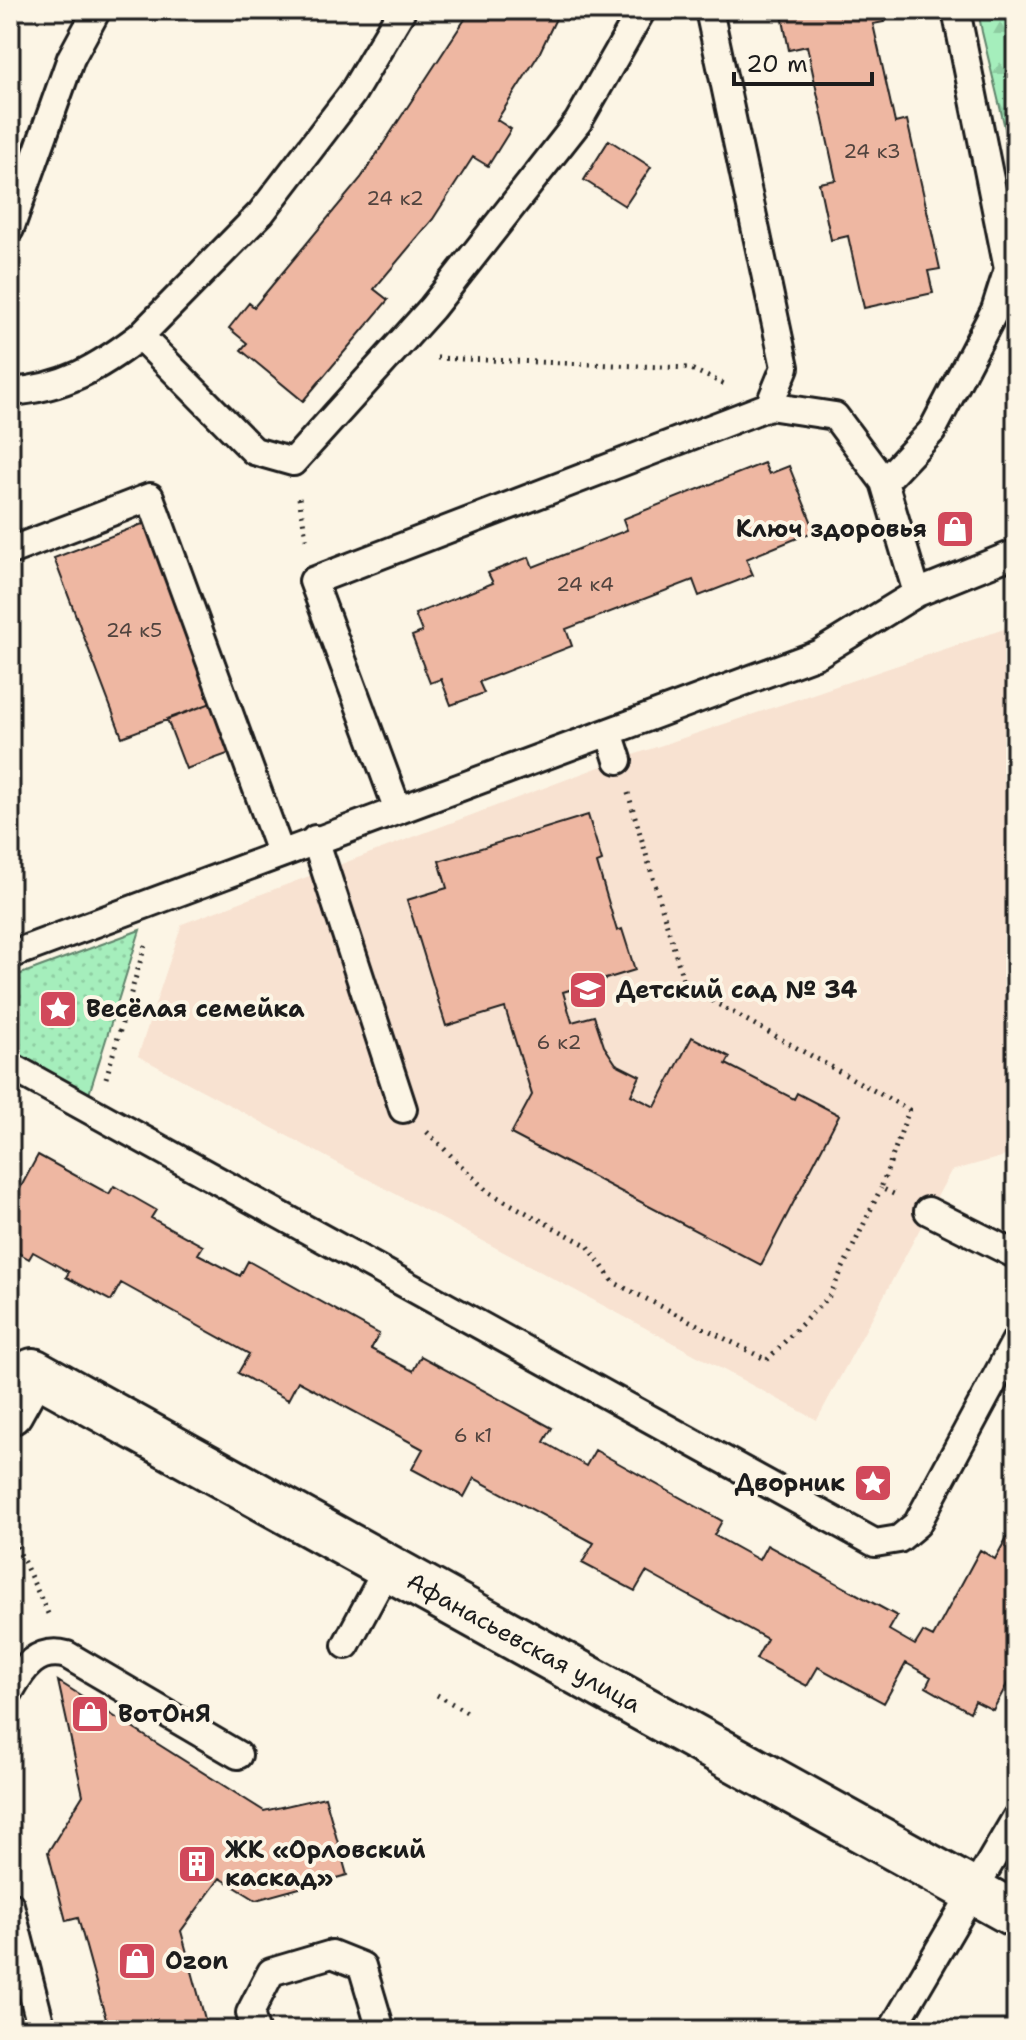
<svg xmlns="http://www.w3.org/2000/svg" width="1026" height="2040" font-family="'Shantell Sans',sans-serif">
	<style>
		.built { fill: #f8e2d1 }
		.grass { fill: url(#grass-dots); stroke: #60856c; stroke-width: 2 }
		.forest { fill: url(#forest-firs); stroke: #60856c; stroke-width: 2 }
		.building { fill: #eeb7a2; stroke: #1c1c1c; stroke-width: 2 }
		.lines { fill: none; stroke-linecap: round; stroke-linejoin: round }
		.service-casing { stroke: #1c1c1c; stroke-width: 32 }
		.minor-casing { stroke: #1c1c1c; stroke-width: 50 }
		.path { stroke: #1c1c1c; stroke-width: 5; stroke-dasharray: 2 6; stroke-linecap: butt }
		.service { stroke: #fcf5e5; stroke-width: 26 }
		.minor { stroke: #fcf5e5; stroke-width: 44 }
		.labels { text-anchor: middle; stroke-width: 8; stroke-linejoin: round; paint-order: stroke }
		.number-label { font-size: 20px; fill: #50433e }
		.poi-label { font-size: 24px; font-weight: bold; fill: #1c1c1c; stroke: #fcf5e5; text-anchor: start }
		.street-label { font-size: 24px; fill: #1c1c1c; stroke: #fcf5e5 }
	</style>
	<defs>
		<pattern id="grass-dots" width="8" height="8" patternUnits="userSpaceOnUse" patternTransform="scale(2)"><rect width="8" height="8" fill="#a5eebc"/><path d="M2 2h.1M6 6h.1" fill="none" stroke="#8dcca1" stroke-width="1.8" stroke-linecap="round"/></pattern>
		<pattern id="forest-firs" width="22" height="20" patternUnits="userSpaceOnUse" patternTransform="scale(2)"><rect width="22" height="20" fill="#a5eebc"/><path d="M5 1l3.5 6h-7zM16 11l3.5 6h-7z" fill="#8dcca1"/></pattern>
	</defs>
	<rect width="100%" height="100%" fill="#fcf5e5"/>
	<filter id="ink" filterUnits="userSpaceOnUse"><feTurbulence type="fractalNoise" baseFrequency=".0125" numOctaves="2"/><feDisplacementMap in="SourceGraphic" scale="16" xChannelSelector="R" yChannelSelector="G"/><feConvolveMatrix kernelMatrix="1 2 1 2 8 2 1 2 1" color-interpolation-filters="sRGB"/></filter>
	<g filter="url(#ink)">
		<path class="built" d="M1010 627 1016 650V1153L951 1171 817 1420 138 1056 182 924 618 760Z"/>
		<path class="grass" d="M140 930 89 1094 10 1051V978Z"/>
		<path class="forest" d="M978 10H1016V174L982 32Z"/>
		<path class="building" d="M560 10 539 54 497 120 511 129 488 166 473 157 433 219 374 289 388 300 303 401 241 350 247 343 229 328 249 303 254 307 361 178 471 10Z
			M781 10H882L884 22 873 24 895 123 907 120 940 269 928 271 933 293 864 308 848 236 831 240 819 183 836 180 807 46 789 50Z
			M609 140 651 167 625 206 584 180Z
			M764 463 769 474 789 466 815 531 746 559 753 575 699 596 693 580 566 629 572 646 479 682 484 693 451 705 441 679 430 683 412 636 422 632 415 614 493 583 488 573 529 557 533 567 627 530 623 519Z
			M941 529a14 14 0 1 1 28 0a14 14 0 1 1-28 0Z
			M145 523 214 702 122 737 54 558Z
			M214 702 233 752 186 769 167 719Z
			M588 815 602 861 597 863 617 931 622 929 635 970 563 992 572 1022 594 1016 604 1046 616 1064 640 1076 631 1095 655 1107 692 1037 730 1057 726 1064 794 1099 797 1093 839 1115 761 1265 511 1134 532 1095 505 1008 446 1026 407 900 447 888 439 861Z
			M38 1155 109 1194 114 1186 156 1210 151 1218 203 1246 198 1254 240 1276 248 1261 379 1334 371 1349 413 1371 421 1356 552 1428 544 1442 586 1466 595 1450 722 1521 714 1535 759 1560 767 1545 897 1616 889 1630 915 1645 923 1632 933 1637 980 1550 995 1559 1016 1521V1668L993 1710 975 1701 970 1712 926 1687 931 1677 906 1663 884 1703 818 1667 807 1686 756 1659 767 1639 646 1572 635 1591 582 1563 594 1543 474 1478 464 1497 412 1469 423 1449 298 1381 288 1400 238 1373 249 1354 121 1283 111 1301 66 1277 69 1272 33 1252 29 1259 10 1248V1207Z
			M58 1681 264 1811 325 1797 347 1875 256 1900 220 1878 181 1931 208 2030H109L78 1918 66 1921 48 1852 83 1795Z"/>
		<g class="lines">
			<g class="service-casing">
				<path id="service" d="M709 10 785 367 769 406
					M10 229 71 58 97 10
					M140 336 261 213 352 94 402 10
					M10 392C64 388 98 368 140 336L254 451 293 462 432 308 578 122 642 10
					M884 482 932 431 995 310 1008 269 956 10
					M10 551 150 497 280 852
					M609 732 618 760
					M398 810 313 581 769 406 835 416 884 482 917 593
					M315 839 403 1109
					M10 955 818 654 917 593 1016 553
					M10 1066 875 1543 899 1539 917 1524 1016 1340
					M928 1211 1016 1255
					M346 1645 388 1567
					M10 1691C23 1668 37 1647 67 1655L238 1755
					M10 1905 42 2030
					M255 2030 250 2013 271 1972 332 1954 362 1966 381 2030
					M892 2030 1016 1818"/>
			</g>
			<g class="minor-casing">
				<g id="minor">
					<path id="s1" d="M10 1412 33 1371 1016 1915"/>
				</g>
			</g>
			<path class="path" d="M437 358 689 368 724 384
				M299 498 307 543
				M628 793 685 986 909 1110 881 1188 898 1196
				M106 1078 146 942
				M427 1132 488 1192 588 1246 613 1282 767 1360 830 1295 881 1188
				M10 1532 50 1618
				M437 1695 467 1712"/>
			<use href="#service" class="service"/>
			<use href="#minor" class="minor"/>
		</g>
	</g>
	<defs>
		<g id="shop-square" transform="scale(2)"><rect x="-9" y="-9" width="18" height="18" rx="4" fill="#d1495b" stroke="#fcf5e5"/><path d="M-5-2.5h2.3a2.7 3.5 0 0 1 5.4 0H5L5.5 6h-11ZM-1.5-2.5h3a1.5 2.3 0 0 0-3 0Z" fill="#fff"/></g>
		<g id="school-square" transform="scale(2)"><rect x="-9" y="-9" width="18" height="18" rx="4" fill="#d1495b" stroke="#fcf5e5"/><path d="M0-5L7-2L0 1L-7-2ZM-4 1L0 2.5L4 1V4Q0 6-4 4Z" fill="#fff"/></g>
		<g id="sight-square" transform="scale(2)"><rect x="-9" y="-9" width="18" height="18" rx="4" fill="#d1495b" stroke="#fcf5e5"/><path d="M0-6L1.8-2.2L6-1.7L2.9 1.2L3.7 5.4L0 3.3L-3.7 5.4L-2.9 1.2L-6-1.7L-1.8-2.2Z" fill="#fff"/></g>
		<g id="building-square" transform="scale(2)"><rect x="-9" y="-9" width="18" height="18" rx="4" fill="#d1495b" stroke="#fcf5e5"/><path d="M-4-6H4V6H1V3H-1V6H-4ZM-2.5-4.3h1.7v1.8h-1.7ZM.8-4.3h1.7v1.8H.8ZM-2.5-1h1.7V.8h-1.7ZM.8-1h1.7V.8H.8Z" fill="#fff"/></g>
	</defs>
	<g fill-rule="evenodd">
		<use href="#shop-square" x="955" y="529"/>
		<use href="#school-square" x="588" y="990"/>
		<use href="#sight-square" x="58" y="1009"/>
		<use href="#sight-square" x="873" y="1483"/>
		<use href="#shop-square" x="90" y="1714"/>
		<use href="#building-square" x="197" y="1864"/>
		<use href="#shop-square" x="137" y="1961"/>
	</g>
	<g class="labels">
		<g class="number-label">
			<text x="872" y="158">24 к3</text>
			<text x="395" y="205">24 к2</text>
			<text x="585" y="591">24 к4</text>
			<text x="134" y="637">24 к5</text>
			<text x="559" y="1049">6 к2</text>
			<text x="473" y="1442">6 к1</text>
		</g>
		<g class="poi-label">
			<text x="927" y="537" text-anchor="end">Ключ здоровья</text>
			<text x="616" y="998">Детский сад № 34</text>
			<text x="86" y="1017">Весёлая семейка</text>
			<text x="845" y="1491" text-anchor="end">Дворник</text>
			<text x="118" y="1722">ВотОнЯ</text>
			<text x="225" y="1858">ЖК «Орловский<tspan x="225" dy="28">каскад»</tspan></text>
			<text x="165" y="1969">Ozon</text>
		</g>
		<g class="street-label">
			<text dy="8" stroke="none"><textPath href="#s1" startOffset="608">Афанасьевская улица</textPath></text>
		</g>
	</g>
	<rect width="1026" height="2040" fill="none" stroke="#fcf5e5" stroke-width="40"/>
	<rect x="20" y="20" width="986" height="2000" fill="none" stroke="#1c1c1c" stroke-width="3" filter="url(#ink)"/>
	<path d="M734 72v12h138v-12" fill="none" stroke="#1c1c1c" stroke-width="4"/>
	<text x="746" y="72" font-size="24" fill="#1c1c1c" stroke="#fcf5e5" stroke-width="6" paint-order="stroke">20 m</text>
</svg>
